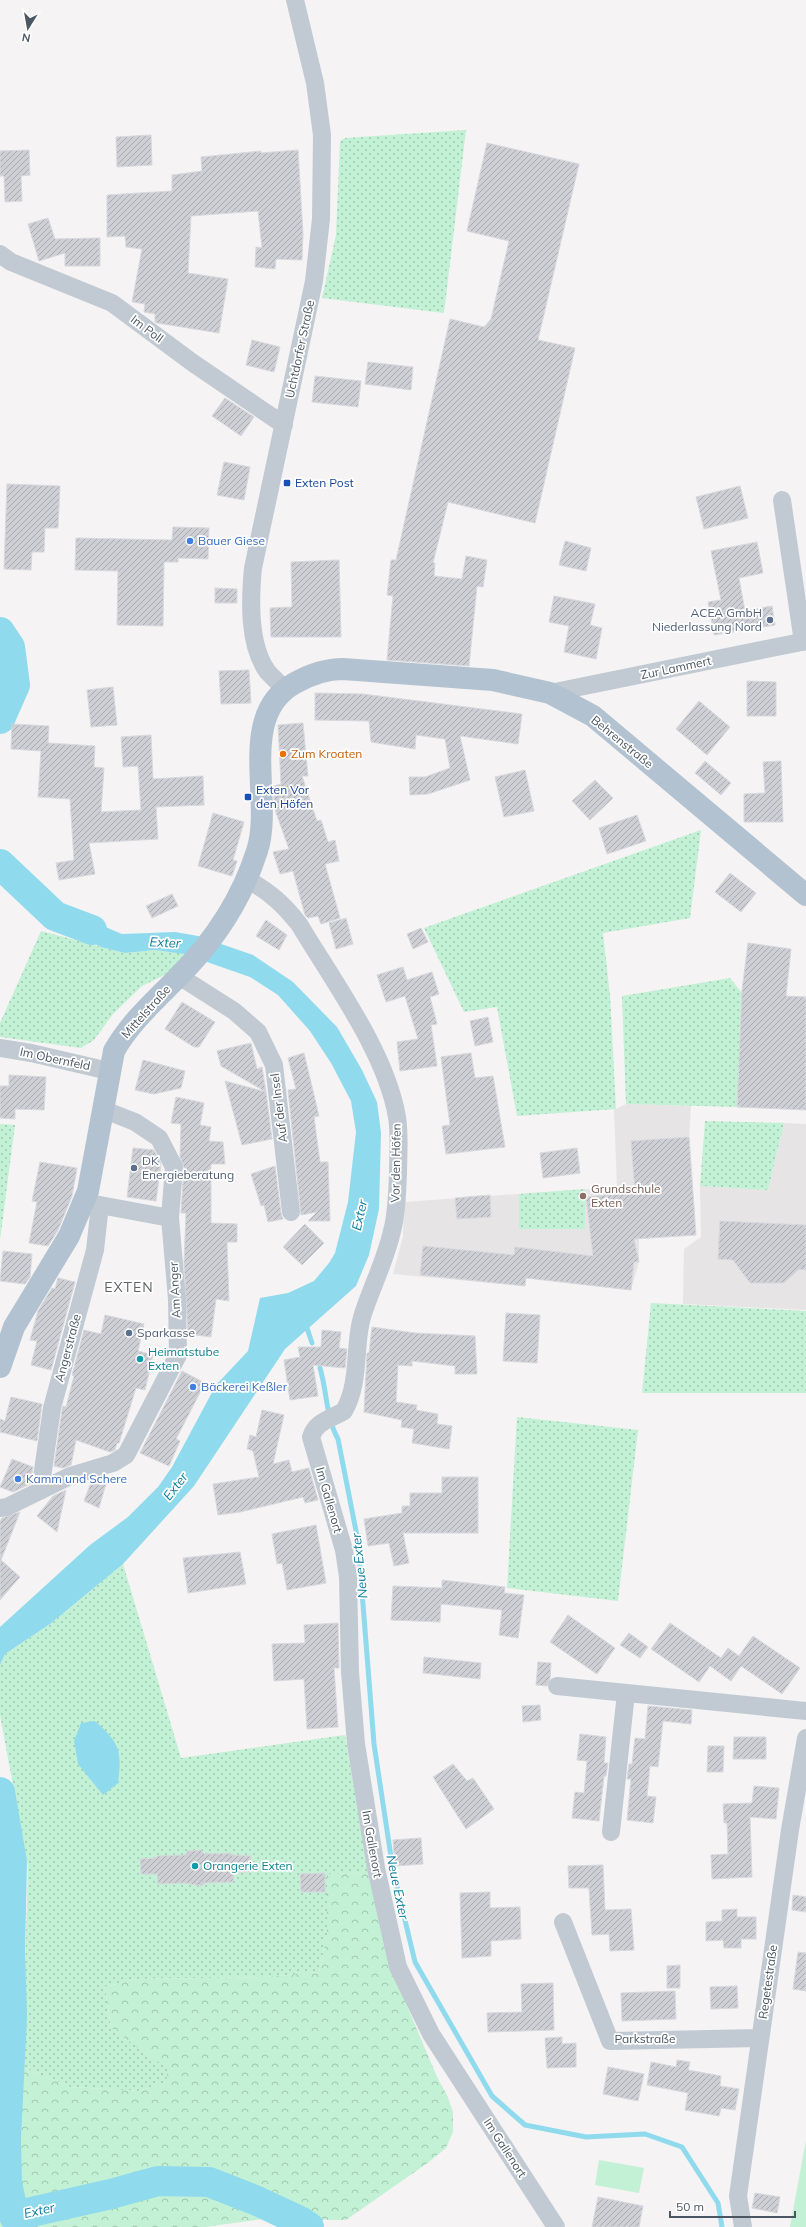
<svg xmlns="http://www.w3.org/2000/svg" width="806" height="2227" font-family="Mulish,sans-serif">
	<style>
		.education { fill: #e6e4e5 }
		.grass { fill: url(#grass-dots) }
		.forest { fill: url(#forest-crowns) }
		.garden { fill: #c3f1d5 }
		.water { fill: #90daee }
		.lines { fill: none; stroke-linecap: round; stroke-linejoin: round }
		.stream { stroke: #90daee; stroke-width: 5 }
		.river { stroke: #90daee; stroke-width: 30 }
		.building { fill: url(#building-hatch); stroke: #d7d9de }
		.minor { stroke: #c1cad2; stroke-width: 18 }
		.major { stroke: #b3c2d1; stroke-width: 22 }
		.transit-dot { fill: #1a4fb4; stroke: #fff; stroke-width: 1.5 }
		.shop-dot { fill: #3f7fe0; stroke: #fff; stroke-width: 1.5 }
		.service-dot { fill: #5c6f8a; stroke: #fff; stroke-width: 1.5 }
		.food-dot { fill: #e8710a; stroke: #fff; stroke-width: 1.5 }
		.education-dot { fill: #8d6e63; stroke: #fff; stroke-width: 1.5 }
		.culture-dot { fill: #0f9aa8; stroke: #fff; stroke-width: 1.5 }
		.labels { text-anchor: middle; stroke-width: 3.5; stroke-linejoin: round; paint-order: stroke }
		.street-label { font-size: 12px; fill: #4a5661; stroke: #fff }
		.transit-label { font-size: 12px; fill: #164399; stroke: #fff; text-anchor: start }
		.shop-label { font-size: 12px; fill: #366cbe; stroke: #fff; text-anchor: start }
		.service-label { font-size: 12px; fill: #4e5e75; stroke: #fff; text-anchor: start }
		.food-label { font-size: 12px; fill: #c56008; stroke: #fff; text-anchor: start }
		.education-label { font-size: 12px; fill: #785e54; stroke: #fff; text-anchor: start }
		.culture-label { font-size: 12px; fill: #0d838f; stroke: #fff; text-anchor: start }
		.water-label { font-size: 13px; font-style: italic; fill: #0c7c9b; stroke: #fff }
		.quarter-label { font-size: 14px; letter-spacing: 1px; fill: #5f6368; stroke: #fff }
	</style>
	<defs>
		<pattern id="grass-dots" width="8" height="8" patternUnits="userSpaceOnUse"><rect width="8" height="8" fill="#c3f1d5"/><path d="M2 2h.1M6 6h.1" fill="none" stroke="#a0c6b0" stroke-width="1.8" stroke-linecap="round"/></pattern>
		<pattern id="forest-crowns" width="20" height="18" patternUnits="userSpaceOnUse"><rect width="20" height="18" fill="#c3f1d5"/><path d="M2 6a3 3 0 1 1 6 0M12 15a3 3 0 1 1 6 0" fill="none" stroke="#a0c6b0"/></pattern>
		<pattern id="building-hatch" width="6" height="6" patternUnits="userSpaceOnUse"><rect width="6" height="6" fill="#cdcfd5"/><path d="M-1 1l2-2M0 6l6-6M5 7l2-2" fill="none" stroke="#a8abb0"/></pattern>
	</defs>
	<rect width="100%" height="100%" fill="#f5f3f3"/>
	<path class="education" d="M626 1104 691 1106 689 1137 696 1235 639 1239V1262L631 1290 526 1278 525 1286 393 1274 403 1237 404 1202 617 1187 614 1110Z
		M784 1123 806 1124V1310L683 1304 684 1249 701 1237 700 1186 768 1190Z"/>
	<path class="grass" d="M466 130 444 313 322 298 336 235 340 141 345 138Z
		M701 830 690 918 603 933 610 995 616 1109 517 1116 497 1007 464 1012 424 928Z
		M41 931 125 953 155 950 187 954 175 970 142 986 113 1014 94 1040 81 1048 0 1037V1023Z
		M730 978 742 993 737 1107 626 1104 622 996Z
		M705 1121 784 1123 768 1190 700 1186Z
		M0 1124 15 1125 0 1240Z
		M585 1189V1229H519V1194Z
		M651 1303 806 1311V1393H642Z
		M517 1417 638 1430 618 1601 507 1588Z
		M123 1564 181 1758 345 1735 369 1873 327 1874V1935L319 1972 265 1977 136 1979 105 1987 111 2028 169 2069 167 2083 138 2091 70 2087 22 2067 28 1866 0 1715V1665L5 1654 50 1624Z"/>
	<path class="forest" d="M369 1873 390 1966 438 2079 447 2095 453 2112V2132L446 2148 429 2162 346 2220 263 2219 205 2227H0V2058L70 2087 138 2091 166 2083 168 2069 111 2028 105 1987 136 1979 265 1977 319 1972 327 1935V1874Z"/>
	<path class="garden" d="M806 2140V2227H790Z
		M599 2160 644 2168 639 2193 595 2185Z"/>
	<path class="water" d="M55 916H79L122 934 175 932 198 936 253 955 293 982 337 1027 362 1070 377 1102 381 1133 379 1209 369 1255 356 1286 285 1349 194 1486 123 1564 50 1624 5 1654 0 1665V1627L90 1545 128 1517 158 1487 172 1467 216 1385 248 1351 260 1298 288 1293 314 1281 329 1263 335 1253 348 1202 356 1132 351 1101 331 1063 310 1031 278 995 250 977 184 954 155 950 125 953 101 947 76 934Z
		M95 1721C120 1743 122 1751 118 1783L103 1795 78 1764 74 1741 81 1723Z"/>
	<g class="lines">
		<path class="stream" d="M306 1325 312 1343
			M320 1368C327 1391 326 1418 338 1439L358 1541 374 1744 393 1870 415 1962 492 2096 525 2125 586 2137 645 2134 682 2147 718 2203 722 2227"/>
		<path class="river" d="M0 632 10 647 15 685 0 719
			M0 864 55 916 92 930
			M0 1792 12 1862 10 1953 12 2017 6 2138 7 2183 14 2216 111 2194 158 2181 209 2182 255 2200 300 2221 309 2227"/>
	</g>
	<path class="building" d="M151 135 152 165 117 167 116 137Z
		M487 143 579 164 538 340 575 348 535 523 448 502 433 563H435L434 576 462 579 466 556 487 560 483 587 477 586 469 666 387 660 393 596 387 595 391 560H396L450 319 484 327 491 319 509 241 467 231Z
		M29 150 30 175 21 176 22 201 5 202 4 176H0V151Z
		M298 150 303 234 302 260 276 259 275 269 255 267 256 247 262 248 258 211 191 216 188 273 228 279 219 333 157 323 155 322V314L144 312 145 304 132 302 142 249 126 247 125 236 107 237V195L172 191V175L202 171 201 157 261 151V153Z
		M48 218 55 239 100 238V266H65V253L39 261 28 224Z
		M252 340 280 347 274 372 246 365Z
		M368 362 413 367 411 390 365 384Z
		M315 376 361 381 358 407 312 402Z
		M225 398 254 417 241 436 212 416Z
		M224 462 250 467 244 500 217 495Z
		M7 484 60 486 58 528H45L44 552H32L31 570 4 569Z
		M740 486 748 518 704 529 696 497Z
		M173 527 209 528 208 559 178 558V562H164L163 626 117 625 118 571 75 570 76 538 172 540Z
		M565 541 591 548 586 571 559 565Z
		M757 542 763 573 739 578 745 611 772 606 775 625 714 635 708 602 721 600 711 551Z
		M339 560 341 637H271L270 608 292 607 291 562Z
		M215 588 237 589V603H215Z
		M554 596 595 604 590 625 602 628 596 659 564 652 569 626 549 622Z
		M249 670 251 703 221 704 219 671Z
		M747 681 776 682V716H747Z
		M113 687 117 725 91 727 87 690Z
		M315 693 363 694 522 714 518 744 460 736 470 780 428 794 410 795 409 777H425L450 768 445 739 416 735 415 749 371 742 369 721 315 720Z
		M699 701 730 727 707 755 676 729Z
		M303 723 308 776H302L317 821 321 820 328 842 335 840 339 861 325 864 340 918 321 924 318 916 308 918 305 915 293 871 280 874 273 852 289 849 274 807V786L281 784 278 725Z
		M12 724 49 726 48 743 95 746 94 767 104 768 101 812 141 810 138 766 123 767 121 737 151 735 153 779 203 776 204 805 156 807 158 839 89 843 95 874 59 880 56 863 74 860 70 799 38 797 41 751 11 749Z
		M705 761 731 783 721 795 695 773Z
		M781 761 783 822H744V794L765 793 763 762Z
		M525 770 534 811 504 817 495 777Z
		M595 780 613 798 590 820 572 801Z
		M213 813 244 822 233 860 237 861 232 876 198 866Z
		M637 815 646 841 607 854 599 828Z
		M730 873 756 893 741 912 715 892Z
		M172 894 178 906 152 918 146 906Z
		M346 918 353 944 336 949 329 923Z
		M266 920 287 935 279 950 256 936Z
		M421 928 428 942 413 949 407 934Z
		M748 943 791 949 786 996 806 997V1110L737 1107 742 990Z
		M403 967 407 980 432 972 439 994 430 997 437 1024 431 1025 437 1066 400 1071 397 1042 418 1039 405 996 386 1002 377 975Z
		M182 1002 215 1022 199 1047H194L165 1029Z
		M488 1017 493 1042 475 1046 470 1021Z
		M251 1043 257 1069 262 1067 266 1092 221 1066 217 1051Z
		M304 1053 319 1116 314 1117 320 1162H328L330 1221H308L317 1212 301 1215 288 1090 296 1089 288 1058Z
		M471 1053 475 1078 493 1076 505 1147 446 1154 442 1126 450 1125 441 1057Z
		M143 1060 185 1071 181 1088 154 1094 135 1090Z
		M9 1075 46 1077 44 1110 15 1109V1119L0 1118V1086H9Z
		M225 1081 266 1092 272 1139 242 1145Z
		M176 1097 204 1103 200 1125 211 1127 209 1141 223 1142 225 1164H211V1223L237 1224V1242H227L229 1301 216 1299 211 1337 188 1334 184 1263 186 1213H181L184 1167 180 1157 181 1124 171 1123Z
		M689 1137 696 1235 634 1239 639 1262H634L631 1290 526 1278 525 1286 420 1275 423 1246 514 1255 515 1247 593 1256 586 1197 635 1192 631 1141Z
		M133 1148 154 1150 161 1164 156 1201 127 1197Z
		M577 1148 580 1173 543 1178 540 1153Z
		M40 1162 77 1168 72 1196 58 1230 48 1246 29 1243 37 1202 32 1201Z
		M275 1166 281 1213 283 1219 268 1222 264 1205 261 1206 251 1174Z
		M490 1195 491 1217 457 1219 455 1198Z
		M720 1221 806 1225V1270L799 1269 784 1283H750L733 1260 718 1259Z
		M305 1224 324 1243 302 1265 283 1247Z
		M3 1251 32 1254 30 1277 25 1284 0 1281Z
		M58 1278 75 1282 51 1370 31 1365 37 1341 30 1340 38 1311 52 1288 55 1289Z
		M506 1313 540 1315 537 1363 503 1361Z
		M105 1315 144 1324 138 1351 153 1355 145 1390 136 1388 119 1443H117L115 1450 110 1452 76 1440 71 1465 63 1468 54 1466 62 1410 63 1406 66 1407 74 1376 72 1375 84 1330 101 1334Z
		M372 1327 415 1333 475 1336 477 1374H455V1366L412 1361V1366L398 1365 396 1402 417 1405 416 1410 438 1414 437 1424 452 1426 449 1449 412 1443 414 1429 401 1427 402 1420 364 1412 367 1353H369Z
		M322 1330 341 1332 339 1348 347 1349 345 1368 313 1365 318 1396 290 1400 284 1360 300 1357 298 1347H321Z
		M182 1371 205 1383 176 1439 180 1441 169 1466 140 1453Z
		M11 1397 42 1404 37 1441 0 1432V1419L5 1421Z
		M262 1410 284 1415 273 1464 289 1460 292 1472 309 1468 318 1500 305 1503 303 1497 240 1512 218 1515 213 1484 259 1477 253 1451 247 1449 250 1435 256 1437Z
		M12 1459 33 1467 30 1484 13 1492 0 1487Z
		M442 1477H478V1533H403L409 1563 394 1566 389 1543 368 1546 364 1519 402 1513V1506H410V1493H442Z
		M100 1478 107 1480 99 1508 84 1501 92 1480Z
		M66 1490 57 1532 37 1516 53 1496Z
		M20 1512 1 1560 20 1577 0 1600V1521L2 1518Z
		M316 1525 326 1583 287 1590 282 1563 277 1564 272 1534Z
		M240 1552 246 1584 188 1593 183 1558Z
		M442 1580 505 1587 504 1593 524 1595 518 1638 499 1635 502 1610 441 1604 440 1622 391 1620 393 1586 442 1588Z
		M568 1615 615 1648 597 1674 550 1642Z
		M338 1623 339 1668H334L338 1727 307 1729 304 1679 274 1681 272 1644 305 1643 304 1625Z
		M670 1623 721 1658 728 1648 739 1656 753 1636 800 1668 782 1694 741 1666 731 1681 710 1666 699 1682 651 1649Z
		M629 1633 648 1647 640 1658 620 1645Z
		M424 1657 481 1663 480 1679 423 1673Z
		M538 1662 551 1663 550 1679 547 1686 536 1685Z
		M540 1705 541 1720 523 1722 522 1706Z
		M648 1706 692 1710 691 1724 663 1721 658 1767 650 1766 647 1796 656 1797 653 1823 627 1820 631 1779H627L629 1764H632L635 1738 645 1739Z
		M580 1734 606 1737 604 1763H608L606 1776H604L599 1821 572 1818 575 1792 584 1793 587 1761 577 1760Z
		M734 1737H766V1759H733Z
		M708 1746H724L723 1772H707Z
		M453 1764 467 1781 473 1778 494 1809 466 1829 433 1777Z
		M754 1786 779 1788 776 1819 750 1817 752 1877 712 1879 711 1855 728 1854 727 1823H724L723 1804 752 1803Z
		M421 1838 423 1864 395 1866 393 1840Z
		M201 1850 204 1854 232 1853V1855L251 1856V1872H234L233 1882 205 1883 202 1886 185 1883 158 1884 157 1874H141L140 1859 156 1858 157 1856 185 1855 188 1851Z
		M603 1865 605 1910 631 1909 634 1950 610 1951 609 1934 592 1935 589 1888H569L568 1866Z
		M325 1873V1892H301L300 1874Z
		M490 1892V1908L520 1907 521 1939 491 1941V1956L462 1958 460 1893Z
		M793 1895 806 1897V1912L792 1910Z
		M737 1909V1917H756V1939H741V1948H724L723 1940 706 1941V1922L722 1921V1910Z
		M798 1952 806 1953V1991L793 1989Z
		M680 1965V1988H667V1966Z
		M553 1983 554 2030 488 2032 487 2013 522 2012 521 1984Z
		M737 1986 738 2008 711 2009 710 1987Z
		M675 1991 676 2019 622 2021 621 1993Z
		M562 2037V2044L576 2043V2067L547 2068 545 2038Z
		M677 2060 690 2062 688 2070 721 2076 720 2086 739 2089 735 2110 721 2108 719 2116 685 2110 688 2093 647 2085 651 2062 676 2067Z
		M608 2067 644 2074 638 2101 603 2094Z
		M755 2193 780 2197 777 2213 752 2208Z
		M598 2197 643 2206 639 2227H592Z"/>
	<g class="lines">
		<path class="minor" d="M0 254 11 262 112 303 193 363 284 425
			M782 500 803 642
			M284 688C279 683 272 677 267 671 248 644 250 599 253 568L314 281 321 219 322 135 315 83 295 0
			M550 693 806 641
			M248 880C271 893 283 904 299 924 333 981 386 1052 397 1117 400 1136 398 1156 398 1174 397 1193 397 1213 392 1231 386 1258 374 1282 365 1308 352 1341 362 1380 344 1411 331 1419 316 1421 311 1437L344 1550 348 1577 350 1672 356 1744 376 1868 398 1967 431 2034 556 2227
			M179 976 234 1011 258 1032 274 1065 291 1212
			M0 1048 31 1053 109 1071
			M100 1205 170 1218
			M40 1491 52 1408 95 1250 100 1205 84 1202
			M0 1508 7 1507 70 1476 113 1463 126 1455 178 1355 177 1299 170 1218 174 1167 159 1138 135 1122 102 1109
			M557 1686 806 1711
			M611 1832 626 1693
			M563 1922 610 2041 760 2038
			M743 2227 738 2196 790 1830 806 1738"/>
		<path class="major" d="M0 1367 14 1327 69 1236 88 1191 114 1051C131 1021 156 1000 179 976 214 941 242 898 257 851 274 800 236 715 295 683 311 674 325 669 343 669L493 680 550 693 593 716 806 895"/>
	</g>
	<g class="transit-dot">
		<rect x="283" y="479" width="8" height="8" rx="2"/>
		<rect x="244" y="793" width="8" height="8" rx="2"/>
	</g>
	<g class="shop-dot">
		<circle cx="190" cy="541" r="4"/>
		<circle cx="193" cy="1387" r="4"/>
		<circle cx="18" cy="1479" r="4"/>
	</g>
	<g class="service-dot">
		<circle cx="770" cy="620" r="4"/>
		<circle cx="134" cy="1168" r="4"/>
		<circle cx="129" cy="1333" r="4"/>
	</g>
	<circle class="food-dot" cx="283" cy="754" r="4"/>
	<circle class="education-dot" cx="583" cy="1196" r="4"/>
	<g class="culture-dot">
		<circle cx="140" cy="1359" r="4"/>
		<circle cx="195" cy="1866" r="4"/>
	</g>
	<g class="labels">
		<g class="street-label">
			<text transform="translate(147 329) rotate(37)" y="4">Im Poll</text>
			<text transform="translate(300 349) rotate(-78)" y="4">Uchtdorfer Straße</text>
			<text transform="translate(676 668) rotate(-12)" y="4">Zur Lammert</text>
			<text transform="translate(622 742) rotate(39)" y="4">Behrenstraße</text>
			<text transform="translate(146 1012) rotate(-48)" y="4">Mittelstraße</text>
			<text transform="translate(55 1059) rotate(12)" y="4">Im Obernfeld</text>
			<text transform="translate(279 1108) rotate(-97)" y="4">Auf der Insel</text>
			<text transform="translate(396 1163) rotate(-89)" y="4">Vor den Höfen</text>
			<text transform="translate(175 1290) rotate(-93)" y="4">Am Anger</text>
			<text transform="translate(68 1348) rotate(-75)" y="4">Angerstraße</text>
			<text transform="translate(329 1500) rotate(74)" y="4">Im Gallenort</text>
			<text transform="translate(372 1844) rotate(80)" y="4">Im Gallenort</text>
			<text transform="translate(768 1982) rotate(-82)" y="4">Regetestraße</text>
			<text x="645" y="2043">Parkstraße</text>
			<text transform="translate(505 2148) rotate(57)" y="4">Im Gallenort</text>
		</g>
		<g class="transit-label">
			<text x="295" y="487">Exten Post</text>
			<text x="256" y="794">Exten Vor<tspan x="256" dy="14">den Höfen</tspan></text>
		</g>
		<g class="shop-label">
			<text x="198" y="545">Bauer Giese</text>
			<text x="201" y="1391">Bäckerei Keßler</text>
			<text x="26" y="1483">Kamm und Schere</text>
		</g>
		<g class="service-label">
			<text x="762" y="617" text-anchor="end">ACEA GmbH<tspan x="762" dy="14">Niederlassung Nord</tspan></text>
			<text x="142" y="1165">DK<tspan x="142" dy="14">Energieberatung</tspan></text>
			<text x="137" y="1337">Sparkasse</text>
		</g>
		<g class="food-label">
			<text x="291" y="758">Zum Kroaten</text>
		</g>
		<g class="education-label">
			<text x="591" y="1193">Grundschule<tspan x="591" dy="14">Exten</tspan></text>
		</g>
		<g class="culture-label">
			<text x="148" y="1356">Heimatstube<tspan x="148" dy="14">Exten</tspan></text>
			<text x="203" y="1870">Orangerie Exten</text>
		</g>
		<g class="water-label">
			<text transform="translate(165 942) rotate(3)" y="5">Exter</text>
			<text transform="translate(359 1215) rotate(-77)" y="5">Exter</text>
			<text transform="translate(175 1486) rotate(-52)" y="5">Exter</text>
			<text transform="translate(359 1566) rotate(-96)" y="5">Neue Exter</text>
			<text transform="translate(398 1887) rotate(78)" y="5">Neue Exter</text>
			<text transform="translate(39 2210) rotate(-13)" y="5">Exter</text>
		</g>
		<g class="quarter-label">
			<text x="129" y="1292">EXTEN</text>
		</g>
	</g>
	<g transform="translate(28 28) rotate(191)" stroke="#ffffff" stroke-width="3" paint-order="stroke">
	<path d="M0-3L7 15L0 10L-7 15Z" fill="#4a5661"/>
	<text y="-6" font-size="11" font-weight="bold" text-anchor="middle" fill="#4a5661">N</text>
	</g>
	<path d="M670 2211v6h125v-6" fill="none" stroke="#4a5661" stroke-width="2"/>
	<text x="676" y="2211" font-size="12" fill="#4a5661" stroke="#ffffff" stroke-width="3" paint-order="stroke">50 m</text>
</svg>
